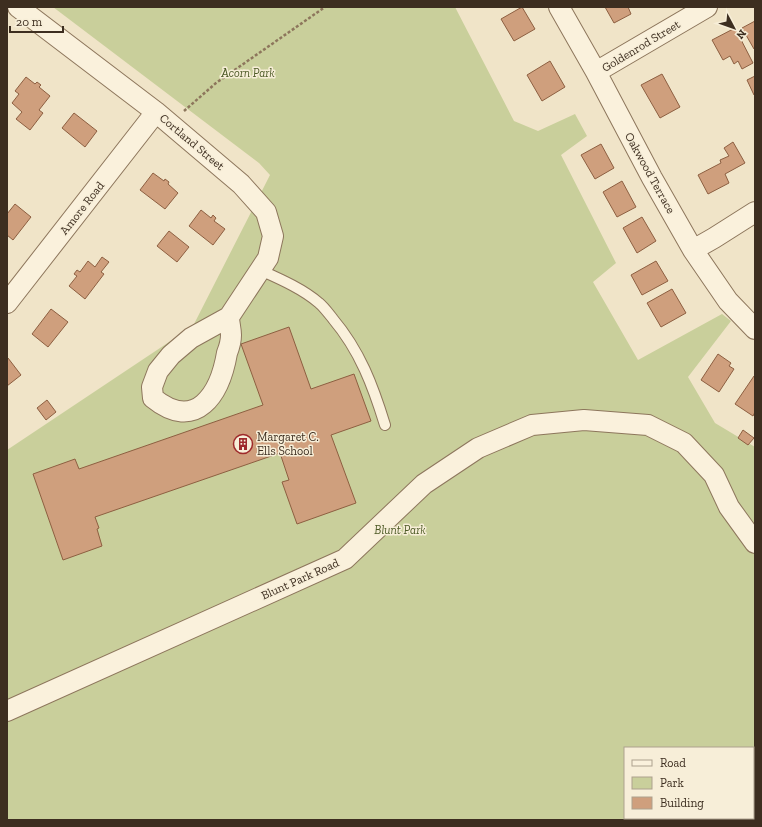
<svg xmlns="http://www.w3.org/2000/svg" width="762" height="827" font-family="'Zilla Slab',serif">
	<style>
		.green { fill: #c9cf9b; fill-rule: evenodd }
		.building { fill: #cf9f7d; stroke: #8d5f41 }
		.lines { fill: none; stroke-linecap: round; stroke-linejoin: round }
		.service-casing { stroke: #8d765c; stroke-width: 12 }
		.minor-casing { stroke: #8d765c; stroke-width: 22 }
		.path { stroke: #8d765c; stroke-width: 2.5; stroke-dasharray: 3 2; stroke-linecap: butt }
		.service { stroke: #faf1dc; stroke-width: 10 }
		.minor { stroke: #faf1dc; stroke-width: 20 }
		.labels { text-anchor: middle; stroke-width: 3; stroke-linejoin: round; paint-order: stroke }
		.street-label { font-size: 12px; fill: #3d2e20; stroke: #f7eed8 }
		.park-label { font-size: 12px; font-style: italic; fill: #4d5a26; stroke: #f7eed8 }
		.poi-label { font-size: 12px; fill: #3d2e20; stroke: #f7eed8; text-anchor: start }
	</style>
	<rect width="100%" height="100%" fill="#f0e4c8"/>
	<path class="green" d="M53 7H455L514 121 538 131 575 114 587 136 561 155 616 263 593 282 638 360 722 314 731 321 688 377 715 423 755 447V820H7V450L193 326 270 175 259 163ZM625 748H753V818H625Z"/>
	<path class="building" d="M522 7 535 29 514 41 501 19Z
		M605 7H628L631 14 614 23Z
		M755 21V48L754 49 742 28Z
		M735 28 753 63 742 69 738 61 734 64 730 56 723 60 712 40Z
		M550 61 565 87 542 101 527 75Z
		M662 74 680 107 660 118 641 85Z
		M755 76V95H754L747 80Z
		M26 77 35 84 37 82 41 85 39 87 50 96 39 110 43 113 30 130 16 119 22 112 12 103 19 94 15 91Z
		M74 113 97 131 85 147 62 128Z
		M733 142 745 163 725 174 729 183 708 194 698 175 721 163 720 160 729 156 724 148Z
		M601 144 614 168 595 179 581 155Z
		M153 173 164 181 165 179 169 182 168 184 178 193 165 209 140 190Z
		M622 181 636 207 617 217 603 192Z
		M15 204 31 217 13 240 7 235V214Z
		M201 210 211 218 213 215 216 218 214 221 225 229 213 245 189 226Z
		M642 217 656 241 637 253 623 228Z
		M169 231 189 247 177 262 157 246Z
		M102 257 109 262 101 272 104 274 85 299 69 286 77 276 74 274 77 270 80 272 88 261 95 267Z
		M656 261 668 281 642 295 631 275Z
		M672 289 686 313 661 327 647 303Z
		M51 309 68 322 48 347 32 334Z
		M289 327 311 389 354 374 371 421 331 435 356 503 297 524 282 482 289 480 280 453 95 517 99 528 97 529 102 546 63 560 33 474 75 459 79 469 263 405 241 344Z
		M718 354 731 363 729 366 734 369 719 392 701 380Z
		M8 358 21 375 7 386V359Z
		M754 376 755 377V412L753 416 735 404Z
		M47 400 56 412 46 420 37 408Z
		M743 430 754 438 748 445 738 438Z"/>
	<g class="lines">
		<g class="service-casing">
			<path id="service" d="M260 270C280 279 303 289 319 303 324 307 329 314 333 319 360 351 373 386 385 425"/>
		</g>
		<g class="minor-casing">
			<path id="minor" d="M18 7 156 112 241 184 266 212 273 236 268 258 229 317 191 338 171 355 158 371 152 387 153 398C196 433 220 394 227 353 229 348 231 341 231 335 231 329 229 323 229 317
				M559 7 596 72 652 178 693 250 728 301 755 329
				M596 72 707 7
				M693 250 714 238 755 212
				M7 303 156 112
				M7 711 345 559 424 484 478 448 532 425 584 420 648 425 684 443 714 475 729 507 755 543"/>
		</g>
		<path class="path" d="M184 111 216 83 325 7"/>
		<use href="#service" class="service"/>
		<use href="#minor" class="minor"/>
	</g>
	<defs>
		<g id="building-ring" transform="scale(1)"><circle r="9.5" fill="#f7eed8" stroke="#9e2a2b" stroke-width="1.5"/><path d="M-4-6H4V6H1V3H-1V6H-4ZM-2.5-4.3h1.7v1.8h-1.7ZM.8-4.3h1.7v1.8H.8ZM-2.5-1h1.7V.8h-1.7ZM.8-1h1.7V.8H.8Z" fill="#9e2a2b"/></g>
	</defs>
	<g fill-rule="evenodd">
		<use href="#building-ring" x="243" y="444"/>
	</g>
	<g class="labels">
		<g class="street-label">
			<text transform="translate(641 46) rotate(-31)" y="4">Goldenrod Street</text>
			<text transform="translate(192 142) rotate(40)" y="4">Cortland Street</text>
			<text transform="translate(650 173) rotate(61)" y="4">Oakwood Terrace</text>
			<text transform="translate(82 208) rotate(-52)" y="4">Amore Road</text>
			<text transform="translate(300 579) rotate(-24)" y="4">Blunt Park Road</text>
		</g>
		<g class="park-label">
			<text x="248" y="77">Acorn Park</text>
			<text x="400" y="534">Blunt Park</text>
		</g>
		<g class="poi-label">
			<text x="257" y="441">Margaret C.<tspan x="257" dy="14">Ells School</tspan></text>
		</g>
	</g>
	<rect width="762" height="827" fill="none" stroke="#3d2e20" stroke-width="16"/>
	<rect x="624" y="747" width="130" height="72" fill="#f7eed8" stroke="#ada18e"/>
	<rect x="632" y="760" width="20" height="6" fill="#faf1dc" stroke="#ada18e"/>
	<text x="660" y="767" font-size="12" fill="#3d2e20">Road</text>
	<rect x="632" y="777" width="20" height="12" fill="#c9cf9b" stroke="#ada18e"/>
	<text x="660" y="787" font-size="12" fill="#3d2e20">Park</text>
	<rect x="632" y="797" width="20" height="12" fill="#cf9f7d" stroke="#ada18e"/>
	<text x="660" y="807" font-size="12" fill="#3d2e20">Building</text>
	<g transform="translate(734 28) rotate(131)" stroke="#f7eed8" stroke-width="3" paint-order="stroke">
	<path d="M0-3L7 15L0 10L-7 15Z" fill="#3d2e20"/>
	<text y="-6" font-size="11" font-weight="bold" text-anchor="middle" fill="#3d2e20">N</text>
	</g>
	<path d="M10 26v6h53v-6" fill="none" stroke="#3d2e20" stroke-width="2"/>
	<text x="16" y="26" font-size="12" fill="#3d2e20" stroke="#f7eed8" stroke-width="3" paint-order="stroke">20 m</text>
</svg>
